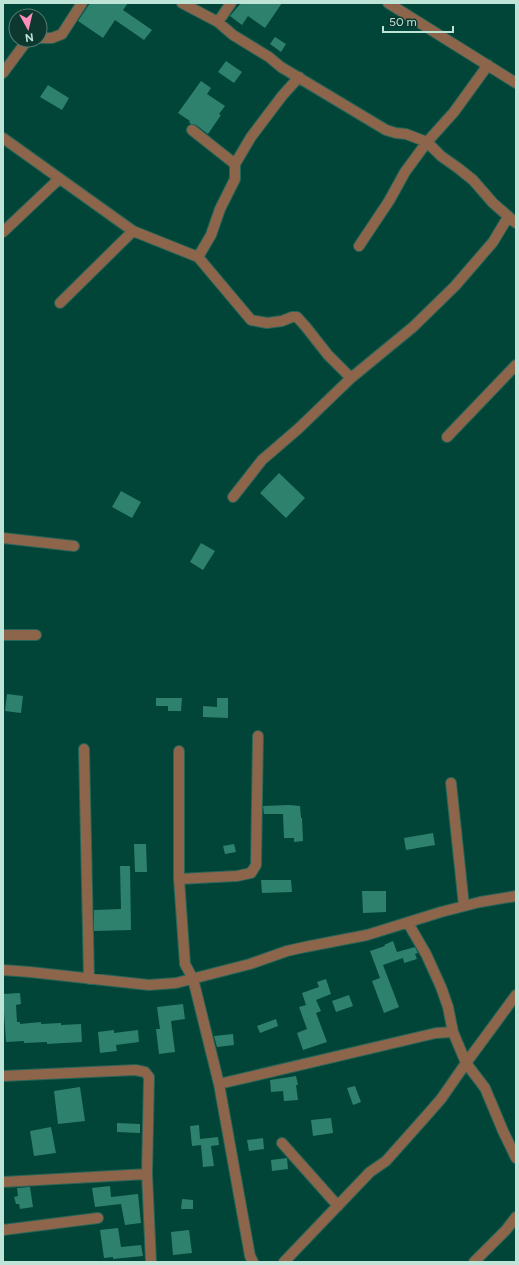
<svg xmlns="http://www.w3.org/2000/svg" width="519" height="1265" font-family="Figtree,sans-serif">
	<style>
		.building { fill: #2e816d }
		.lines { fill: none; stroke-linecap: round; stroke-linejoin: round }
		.street-casing { stroke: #266558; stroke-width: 12 }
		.street { stroke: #8c654b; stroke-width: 10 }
	</style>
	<rect width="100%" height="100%" fill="#004538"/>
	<path class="building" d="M90 3H128L123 10 152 30 144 40 115 20 103 38 78 21Z
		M241 3H282L265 28 248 16 242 25 230 16Z
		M275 37 286 44 281 52 270 44Z
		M226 61 242 72 234 83 218 72Z
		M201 81 211 88 207 94 225 106 219 114 221 115 208 134 196 125 191 124 189 122 190 121 178 113Z
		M48 85 69 98 62 110 40 97Z
		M279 473 305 498 286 518 260 493Z
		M121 491 141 502 132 518 112 507Z
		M201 543 215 551 203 570 190 562Z
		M7 694 23 696 21 713 5 711Z
		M156 698H182L181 711H168V706H156Z
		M217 698H228V718L203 717V706L217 707Z
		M289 805 300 806 301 818H302L303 841 294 842V838H284L283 814H264L263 806Z
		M433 833 435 845 406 850 404 838Z
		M134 844H146L147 872H135Z
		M234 844 236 852 225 854 223 846Z
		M120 866H130L131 930 94 931V910L121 909Z
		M261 880H291L292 892 262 893Z
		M362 891H386V912L363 913Z
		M393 941 397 952 415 947 418 953 415 954 417 959 404 963 403 958 383 965 399 1007 384 1013 372 981 380 978 370 951 385 946 384 945Z
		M326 979 331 994 316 1000 321 1011 316 1013 327 1042 303 1050 297 1033 307 1029 299 1007 306 1005 302 993 319 987 317 982Z
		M20 993 21 1004 16 1005 17 1022H20V1024L41 1022V1024L61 1023V1025L81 1024 82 1042 47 1044V1042L24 1043V1041L6 1042 4 1012 3 1013V994Z
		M349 995 353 1006 336 1012 332 1001Z
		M183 1004 185 1019 171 1021 175 1052 159 1054 156 1029H160L157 1007Z
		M276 1019 278 1026 260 1033 257 1026Z
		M114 1030V1033L138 1030 139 1042 116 1045 117 1051 100 1053 98 1032Z
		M233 1034 234 1045 217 1047 214 1036Z
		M296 1076 298 1085H296L298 1100 284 1101 283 1091 271 1092 270 1080Z
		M355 1086 361 1102 353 1105 347 1088Z
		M80 1087 85 1121 58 1124 54 1091Z
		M331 1118 333 1133 313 1136 311 1120Z
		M117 1123 140 1124V1133L117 1132Z
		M199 1125 200 1139 218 1137 219 1145 211 1146 214 1166 203 1167 201 1145 192 1146 190 1126Z
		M51 1127 56 1153 34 1156 30 1131Z
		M263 1138 264 1149 249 1151 247 1140Z
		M287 1158 288 1169 272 1171 271 1160Z
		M110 1186 111 1197 138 1194 141 1223 125 1225 121 1204 95 1207 92 1188Z
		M30 1187 33 1207 20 1209 19 1204H16L14 1197 18 1196 17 1188Z
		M182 1199 193 1200V1209H181Z
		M118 1228 121 1247 141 1245 143 1256 113 1259V1257L104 1258 100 1230Z
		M189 1230 192 1253 173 1255 171 1232Z"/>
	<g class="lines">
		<g class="street-casing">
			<path id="street" d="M182 3 218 22 233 35 269 57 281 67 386 130 396 133 406 134 427 142 441 156 458 168 473 180 493 203 516 223
				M388 3 516 83
				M218 22 231 3
				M40 38H52L62 34 82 3
				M3 73 26 42 30 40
				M192 130 235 164
				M3 138 133 231 198 257 211 235 220 209 235 179V164L251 137 282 96 299 77
				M3 232 59 179
				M359 246 389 201 405 172 427 142 454 112 488 65
				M198 257 251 320 267 323 282 321 292 317H297L306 327 328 355 351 378
				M60 303 133 231
				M447 437 516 365
				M233 497 262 460 298 429 351 378 413 327 455 286 493 242 508 217
				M3 538 74 546
				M3 635H36
				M84 749 89 979
				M179 751V879L185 964 193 979 219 1084 250 1256 253 1262
				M451 783 464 906
				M179 879 237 876 251 873 256 865 258 736
				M3 970 30 972 149 985 176 983 250 964 287 951 305 947 367 935 441 912 480 902 516 896
				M516 995 466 1063 485 1088 503 1131 516 1158
				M3 1076 135 1070 145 1072 149 1077 147 1174 151 1262
				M219 1084 436 1033 453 1032
				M282 1143 338 1206
				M3 1182 147 1174
				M3 1230 98 1218
				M284 1262 370 1172 386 1161 427 1115 441 1099 466 1063 453 1032 448 1007 441 987 426 954 408 923
				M474 1262 506 1230 516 1217"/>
		</g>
		<use href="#street" class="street"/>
	</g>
	<rect width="519" height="1265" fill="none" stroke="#bee3d7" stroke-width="8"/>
	<g transform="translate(28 28) rotate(172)"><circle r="19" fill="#0d382f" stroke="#547c72"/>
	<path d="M0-3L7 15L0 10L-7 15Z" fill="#fe8ebc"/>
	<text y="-6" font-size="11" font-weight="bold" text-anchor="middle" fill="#bee3d7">N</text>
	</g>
	<path d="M383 26v6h70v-6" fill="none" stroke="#bee3d7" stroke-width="2"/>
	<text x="389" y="26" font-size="12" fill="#bee3d7" stroke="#0d382f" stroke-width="3" paint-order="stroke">50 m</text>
</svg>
